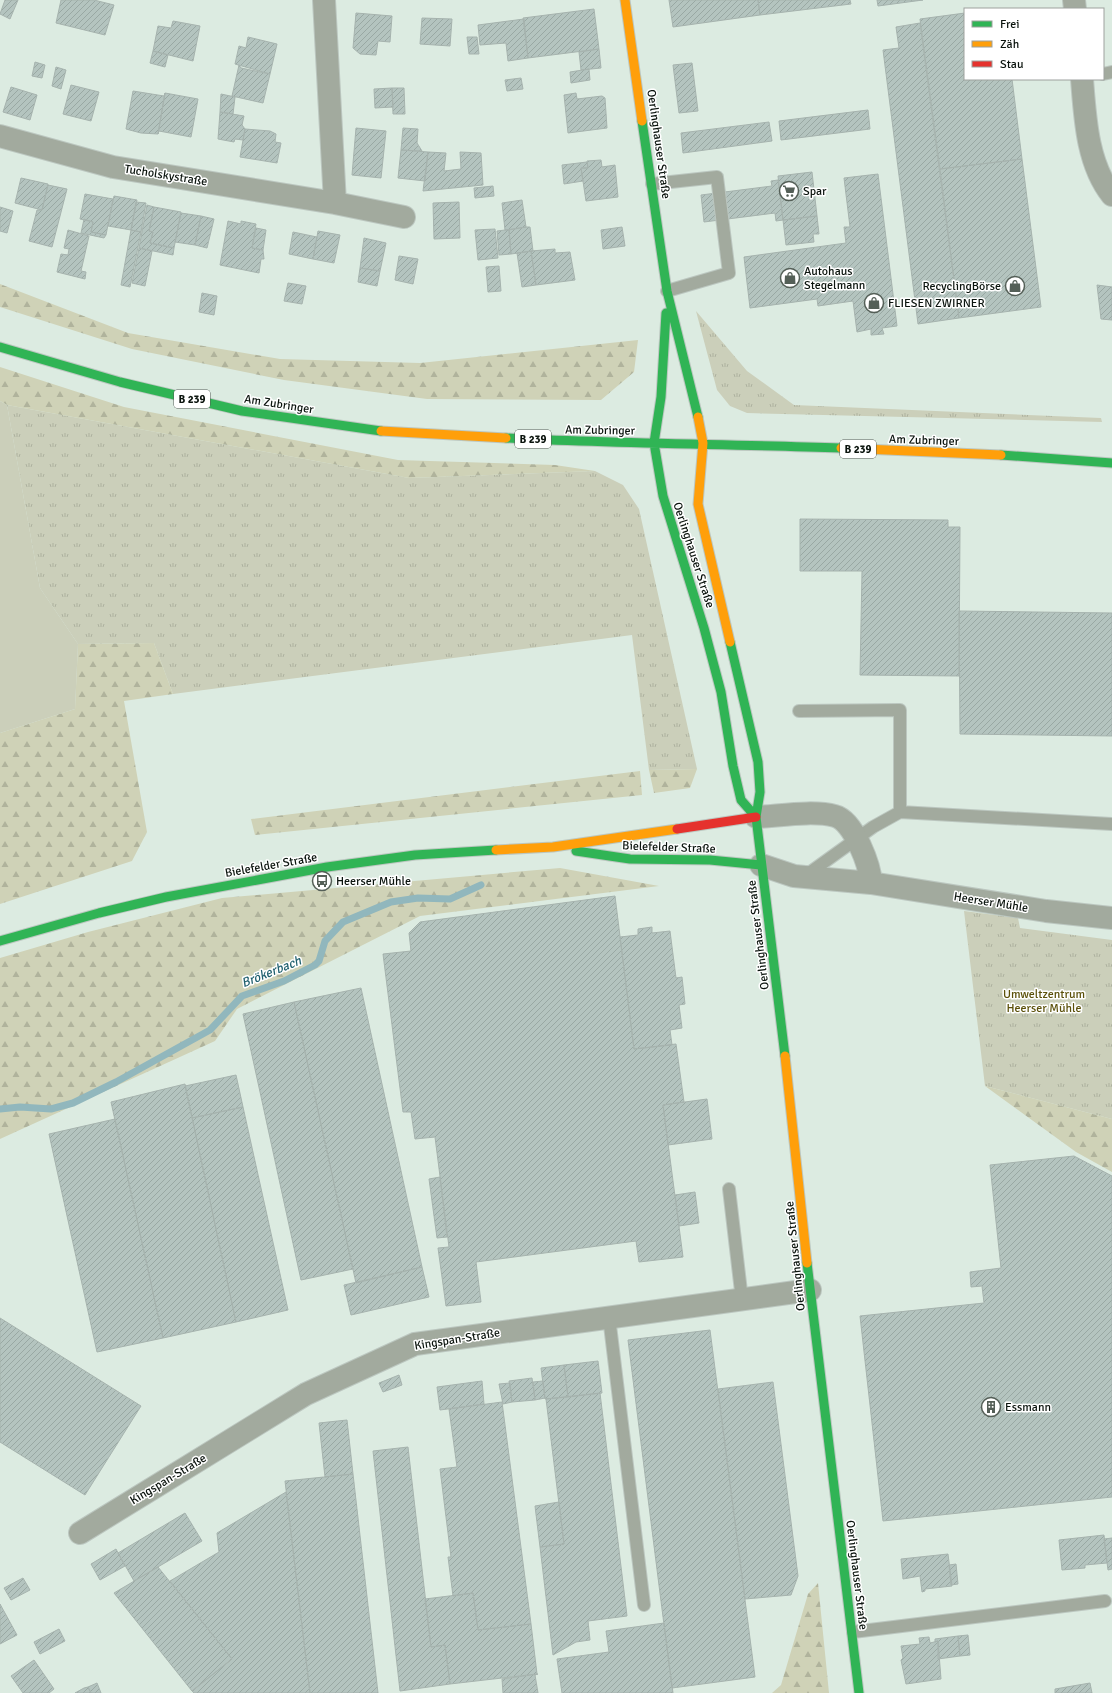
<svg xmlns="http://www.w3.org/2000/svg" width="1112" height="1693" font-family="Signika,sans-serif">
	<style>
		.grass { fill: url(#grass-tufts) }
		.forest { fill: url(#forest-firs) }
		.garden { fill: #cbcfba }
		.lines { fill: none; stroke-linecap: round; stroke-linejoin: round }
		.stream { stroke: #91b7bd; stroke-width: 7 }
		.building { fill: url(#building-hatch); stroke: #a6b3ae }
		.lane-casing { stroke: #bcc7c0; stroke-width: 14 }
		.street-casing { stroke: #bcc7c0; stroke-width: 24 }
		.fast-casing { stroke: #bcc7c0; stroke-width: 11 }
		.slow-casing { stroke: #bcc7c0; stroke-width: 11 }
		.jam-casing { stroke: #bcc7c0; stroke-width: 11 }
		.lane { stroke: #a2aa9e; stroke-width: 12 }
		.street { stroke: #a2aa9e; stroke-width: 22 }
		.fast { stroke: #30b455; stroke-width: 9 }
		.slow { stroke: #ff9f0a; stroke-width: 9 }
		.jam { stroke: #e5322d; stroke-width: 9 }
		.labels { text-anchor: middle; stroke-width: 3; stroke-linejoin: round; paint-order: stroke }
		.shield { fill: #fff; stroke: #545a56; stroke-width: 1 }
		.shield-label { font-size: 11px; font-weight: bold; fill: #0a130d }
		.street-label { font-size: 12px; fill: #0a130d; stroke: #fff }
		.poi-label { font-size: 12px; fill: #0a130d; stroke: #fff; text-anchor: start }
		.park-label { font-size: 12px; fill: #5b5009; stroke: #fff }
		.water-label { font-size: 13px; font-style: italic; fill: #1e5f6e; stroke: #fff }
	</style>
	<defs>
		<pattern id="grass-tufts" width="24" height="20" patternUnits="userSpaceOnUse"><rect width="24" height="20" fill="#cbcfba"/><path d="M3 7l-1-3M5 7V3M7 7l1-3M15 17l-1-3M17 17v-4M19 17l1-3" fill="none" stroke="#adb19f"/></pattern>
		<pattern id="forest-firs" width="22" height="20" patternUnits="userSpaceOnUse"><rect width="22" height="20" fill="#cfd2b7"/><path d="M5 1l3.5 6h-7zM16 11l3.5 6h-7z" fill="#b0b39c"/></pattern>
		<pattern id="building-hatch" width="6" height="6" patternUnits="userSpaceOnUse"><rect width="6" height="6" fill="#b4c4bf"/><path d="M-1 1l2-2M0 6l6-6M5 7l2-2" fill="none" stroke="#99a8a3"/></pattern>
	</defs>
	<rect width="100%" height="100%" fill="#dcebe1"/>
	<path class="grass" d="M696 311 747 371 794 405 1101 418 1102 422 747 413 730 406 717 390Z
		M7 405 409 478 595 471 623 485 639 509 697 769 649 770 632 635 173 694 154 643 78 644 40 588Z
		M964 911 1018 918 1020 928 1112 940V1119L985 1086Z"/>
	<path class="forest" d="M0 284 128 333 280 359 420 363 638 340 634 372 601 400 427 399 284 380 132 349 0 307Z
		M0 367 124 407 398 460 555 465 595 471 409 478 7 405 0 401Z
		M154 643 173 694 124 701 147 832 132 861 0 904V733L75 709 78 644Z
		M697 769 690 788 654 793 649 770Z
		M640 771 642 795 255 835 251 819Z
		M560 868 659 886 420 916 237 1009 215 1041 0 1139V958L88 932 222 898Z
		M985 1086 1112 1119V1172L1076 1152Z
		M818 1583 829 1693H772L781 1685 808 1594Z"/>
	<path class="garden" d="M0 401 7 405 40 588 78 644 75 709 0 733Z"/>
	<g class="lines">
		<path class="stream" d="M0 1109 20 1107 51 1109 73 1103 116 1082 210 1030 242 996 284 981 315 965 319 961 325 941 343 922 391 902 418 898 450 899 481 885"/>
	</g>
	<path class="building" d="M5 0H18L10 19 0 14Z
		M61 0H94L114 5 105 35 56 23Z
		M669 0H758L760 15 673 27Z
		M758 0H850L851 4 760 15Z
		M877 0H923L878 6Z
		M594 9 599 49 528 58 523 18Z
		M356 13 392 16 390 42 378 41 376 55 360 54 353 48Z
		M965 13V79H1012L1022 159 940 169 920 19Z
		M422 18 452 19 450 46 420 44Z
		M524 19 528 58 508 61 506 43 480 45 478 25Z
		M173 21 200 26 193 61 153 51 158 26 171 28Z
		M920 23 959 318 918 324 883 50 899 48 896 27Z
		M248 37 277 44 270 74 235 64 239 46 246 48Z
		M467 37H477L479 54H469Z
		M599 49 601 68 581 70 579 52Z
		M153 51 168 55 165 67 150 63Z
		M35 62 45 65 42 78 32 76Z
		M692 63 698 111 679 113 673 65Z
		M239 65 241 68 270 74 263 103 232 96Z
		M56 67 66 70 61 89 52 86Z
		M589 69 590 80 571 83 570 72Z
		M521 78 523 89 507 91 505 80Z
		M71 85 99 92 91 121 63 114Z
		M11 87 37 95 30 120 3 112Z
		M392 88 393 107 375 108 374 89Z
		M392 88H404L405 114H393Z
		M133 91 164 96 165 93 158 134 141 133 126 129Z
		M165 93 198 99 191 137 159 131 158 134Z
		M576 93 577 99 602 96 605 98 607 128 568 133 564 95Z
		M221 94 235 97 233 114 220 112Z
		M868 110 870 129 781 140 779 121Z
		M220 112 244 116 242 125 245 129 243 140 235 139 234 142 218 139Z
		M769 122 772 141 683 153 681 133Z
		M356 128 386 131 381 178 352 175Z
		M403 128 418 129 417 143 422 151 401 150Z
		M245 129 270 131 276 134 275 142 281 143 277 163 240 157Z
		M401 150 428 152 425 181 398 178Z
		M428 152 446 153 444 171 461 169 460 152 481 153 483 185 423 191Z
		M1022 159 1041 307 959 318 940 169Z
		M601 160 602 167 615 165 618 197 586 201 581 168H588L587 161Z
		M587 162 588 168H581L583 181 564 184 562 165Z
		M812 172 817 216 783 220 778 176Z
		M878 174 897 326 882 328 884 334 871 335V329L857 332 853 301 818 306 817 299 750 308 744 257 846 243 844 227H850L844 178Z
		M21 178 48 184 42 210 15 203Z
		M778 180 783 220 776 221 775 213 704 222 701 195 772 186 771 181Z
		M48 185 67 189 52 247 29 241 37 210H42Z
		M493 186 494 196 475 198 474 188Z
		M85 194 113 199 106 235 91 232 93 222 80 219Z
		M114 196 137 200 131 230 108 226Z
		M522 200 526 227 505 230 502 203Z
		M136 202 146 203 141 232 131 230Z
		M459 202 460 238 434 239 433 203Z
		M147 205 154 207 149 231 153 232 150 243 174 248 173 255 139 248Z
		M0 207 13 211 7 233 0 231Z
		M154 207 181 212 174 248 150 243 153 232 149 231Z
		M181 213 201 216 195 245 175 242Z
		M201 216 214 219 207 248 195 245Z
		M817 216 819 234H813L814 242 786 245 783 220Z
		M84 219 93 222 91 232 106 235 104 238 81 233Z
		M228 221 241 224V221L256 224 252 248 263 250 264 259H261L259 273 220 265Z
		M526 227H530L533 251 511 254 509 230Z
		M622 227 625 246 603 249 601 230Z
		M256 228 266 230 263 250 252 248Z
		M495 229 498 258 478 260 475 230Z
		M68 230 89 236 81 271 86 272 85 279 57 272 61 254 68 255 69 249 64 248Z
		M131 230 141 232 130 287 121 285Z
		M505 230H509L511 254 499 255 497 231Z
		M318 231 340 235 334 263 313 259Z
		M293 232 317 237 313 259 289 254Z
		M364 238 386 243 380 271 360 268Z
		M139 248 152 251 145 286 132 283Z
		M555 249V253L570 252 575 280 536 285 531 251Z
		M531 251 536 285 522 287 517 253Z
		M399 256 418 259 413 284 395 280Z
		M499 266 501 291 488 292 486 267Z
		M360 268 380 271 377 286 358 282Z
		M288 283 306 286 302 304 284 301Z
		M1097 285 1112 287V320L1101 319Z
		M202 293 217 296 214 315 199 312Z
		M800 519 948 520V527H960L959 676 860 675 862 571H800Z
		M959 611 1112 613V736L960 734Z
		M615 896 634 1049 676 1044 684 1102 663 1105 683 1257 639 1262 636 1241 476 1262 481 1302 446 1306 438 1248 449 1247 435 1137 415 1139 411 1112H403L383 954 411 951 409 933 420 922Z
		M652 927V933L670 931 676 978 682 977 685 1004 679 1005 682 1028 670 1030 672 1045 634 1049 620 937 638 935V929Z
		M361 988 422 1267 356 1283 294 1002Z
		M294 1002 353 1269 301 1280 243 1014Z
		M236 1075 243 1107 192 1118 185 1086Z
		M185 1084 236 1322 163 1338 111 1102Z
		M707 1099 712 1139 668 1145 663 1105Z
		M243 1107 288 1310 236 1322 192 1118Z
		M115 1119 163 1338 97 1352 49 1134Z
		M1074 1156 1112 1176V1497L883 1521 860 1316 984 1303 982 1286 971 1287 970 1272 1001 1268 990 1165Z
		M440 1177 447 1237 437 1238 429 1179Z
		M695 1192 699 1223 679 1226 675 1195Z
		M422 1267 429 1297 351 1315 344 1285Z
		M0 1318 141 1406 85 1495 0 1442Z
		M710 1330 755 1677 672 1688 628 1340Z
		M598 1361 602 1393 568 1397 564 1365Z
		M564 1365 568 1397 545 1399 541 1368Z
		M399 1375 402 1385 383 1392 379 1383Z
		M532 1378 535 1400 512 1402 509 1381Z
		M482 1381 484 1404 440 1410 437 1387Z
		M543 1381 545 1398 535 1400 533 1382Z
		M773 1382 798 1576 791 1595 745 1599 718 1389Z
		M510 1383 512 1402 503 1404 499 1384Z
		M600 1393 627 1616 588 1621 590 1640 576 1642 553 1655 540 1547 564 1544 546 1399Z
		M502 1402 531 1624 478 1630 473 1593 453 1596 448 1557H451L440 1469 457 1467 449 1409Z
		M347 1420 353 1474 325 1477 319 1423Z
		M408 1447 431 1647 445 1645 450 1684 400 1691 373 1451Z
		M353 1474 378 1693H310L285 1481Z
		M286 1492 310 1693H194L192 1691 232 1659 170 1581 219 1552 217 1533Z
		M559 1502 564 1544 540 1547 535 1506Z
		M185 1513 202 1541 134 1581 118 1553Z
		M1104 1535 1107 1563 1085 1565V1568L1062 1570 1059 1540Z
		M1112 1538V1569L1108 1570 1104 1539Z
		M116 1549 125 1566 100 1580 91 1564Z
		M948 1554 952 1586 925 1589V1591L922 1592 920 1576 903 1579 901 1559Z
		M956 1564 958 1584 951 1585 949 1565Z
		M158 1567 232 1659 192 1691 114 1593Z
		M23 1578 30 1590 11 1600 4 1588Z
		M473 1593 478 1630 531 1624 537 1674 450 1684 445 1645 431 1647 425 1599Z
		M0 1604 17 1635 0 1644Z
		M664 1623 673 1693H562L557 1659 609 1652 606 1631Z
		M59 1629 65 1641 40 1654 34 1642Z
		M968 1635 970 1655 960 1656 958 1636Z
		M958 1636 960 1656 938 1659V1641L935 1642V1639Z
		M929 1637 930 1643 938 1641 941 1679 906 1684 901 1660 903 1658 901 1646 920 1644 919 1638Z
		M34 1660 54 1689 49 1693H23L11 1676Z
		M538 1674 535 1675 538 1693H503L502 1679Z
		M97 1683 101 1693H91L88 1687Z
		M1090 1683 1092 1693H1055V1689Z
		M88 1687 91 1693H75L84 1688Z"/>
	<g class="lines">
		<g class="lane-casing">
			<path id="lane" d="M1103 74 1112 72
				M652 184 717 177 729 273 667 291
				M799 711 900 710V812L873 827 805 876
				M900 812 1112 824
				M729 1189 742 1300
				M609 1317 644 1605
				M853 1632 1105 1601"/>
		</g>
		<g class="street-casing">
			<path id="street" d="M324 0 335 203
				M1074 0 1075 9
				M1082 79C1085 117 1087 164 1112 195
				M0 136 113 167 335 203 404 217
				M756 817C779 816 813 810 835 816 854 821 870 866 871 883
				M761 865 794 876 871 883 1046 911 1112 918
				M80 1533 306 1394 415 1344 810 1290"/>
		</g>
		<g class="fast-casing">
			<path id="fast" d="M642 121 667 291 698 417
				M666 313 661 397 654 443 663 496 704 628 721 692 733 766 741 800 756 817
				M0 347 120 382 242 411 381 431
				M506 438C618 444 729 444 841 448
				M1001 455 1112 463
				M730 642 758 762 760 792 756 817 785 1056
				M576 851 630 859 710 860 761 865
				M0 941 99 913 166 897 327 867 415 855 496 850
				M807 1263 859 1693"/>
		</g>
		<g class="slow-casing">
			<path id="slow" d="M625 0 642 121
				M698 417 703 443 698 504 730 642
				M381 431 506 438
				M841 448 1001 455
				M496 850 553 847 677 829
				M785 1056 807 1263"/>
		</g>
		<g class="jam-casing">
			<path id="jam" d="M677 829 756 817"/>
		</g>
		<use href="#lane" class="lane"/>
		<use href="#street" class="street"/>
		<use href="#fast" class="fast"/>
		<use href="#slow" class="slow"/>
		<use href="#jam" class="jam"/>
	</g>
	<defs>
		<g id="supermarket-ring" transform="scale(1)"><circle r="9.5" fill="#fff" stroke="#545f57" stroke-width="1.5"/><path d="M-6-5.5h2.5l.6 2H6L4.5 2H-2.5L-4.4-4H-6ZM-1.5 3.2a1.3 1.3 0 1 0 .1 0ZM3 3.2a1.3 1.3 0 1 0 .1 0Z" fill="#545f57"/></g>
		<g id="shop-ring" transform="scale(1)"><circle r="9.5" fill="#fff" stroke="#545f57" stroke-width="1.5"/><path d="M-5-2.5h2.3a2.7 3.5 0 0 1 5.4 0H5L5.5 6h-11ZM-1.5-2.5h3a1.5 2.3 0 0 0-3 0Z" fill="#545f57"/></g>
		<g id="bus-ring" transform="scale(1)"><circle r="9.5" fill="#fff" stroke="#545f57" stroke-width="1.5"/><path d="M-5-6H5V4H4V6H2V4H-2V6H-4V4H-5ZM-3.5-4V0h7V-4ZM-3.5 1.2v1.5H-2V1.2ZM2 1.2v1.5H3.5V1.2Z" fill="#545f57"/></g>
		<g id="building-ring" transform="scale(1)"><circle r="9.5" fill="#fff" stroke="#545f57" stroke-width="1.5"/><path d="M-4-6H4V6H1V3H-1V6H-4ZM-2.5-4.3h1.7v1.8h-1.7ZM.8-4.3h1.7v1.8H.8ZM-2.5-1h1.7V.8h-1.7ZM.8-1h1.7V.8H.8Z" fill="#545f57"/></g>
	</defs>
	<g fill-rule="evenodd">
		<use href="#supermarket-ring" x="789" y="191"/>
		<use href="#shop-ring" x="790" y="278"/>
		<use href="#shop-ring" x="1015" y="286"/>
		<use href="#shop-ring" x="874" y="303"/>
		<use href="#bus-ring" x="322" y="881"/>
		<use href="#building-ring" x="991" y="1407"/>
	</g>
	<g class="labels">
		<g class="shield">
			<rect x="174" y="390" width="36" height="18" rx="3"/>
			<rect x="515" y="430" width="36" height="18" rx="3"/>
			<rect x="840" y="440" width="36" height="18" rx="3"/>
		</g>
		<g class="shield-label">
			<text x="192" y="403">B 239</text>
			<text x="533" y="443">B 239</text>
			<text x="858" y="453">B 239</text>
		</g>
		<g class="street-label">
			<text transform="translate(659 144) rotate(82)" y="4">Oerlinghauser Straße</text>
			<text transform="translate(166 175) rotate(9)" y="4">Tucholskystraße</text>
			<text transform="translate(279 404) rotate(9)" y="4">Am Zubringer</text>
			<text transform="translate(600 430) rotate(1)" y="4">Am Zubringer</text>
			<text transform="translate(924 440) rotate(2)" y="4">Am Zubringer</text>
			<text transform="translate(694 555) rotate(72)" y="4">Oerlinghauser Straße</text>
			<text transform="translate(669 847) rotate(2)" y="4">Bielefelder Straße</text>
			<text transform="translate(271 865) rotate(-10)" y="4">Bielefelder Straße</text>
			<text transform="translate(991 902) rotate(9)" y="4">Heerser Mühle</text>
			<text transform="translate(758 935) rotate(-97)" y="4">Oerlinghauser Straße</text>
			<text transform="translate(795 1256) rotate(-96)" y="4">Oerlinghauser Straße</text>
			<text transform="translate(457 1339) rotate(-9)" y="4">Kingspan-Straße</text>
			<text transform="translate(168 1479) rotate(-31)" y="4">Kingspan-Straße</text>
			<text transform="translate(857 1575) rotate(83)" y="4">Oerlinghauser Straße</text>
		</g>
		<g class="poi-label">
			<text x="803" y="195">Spar</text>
			<text x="804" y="275">Autohaus<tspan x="804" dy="14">Stegelmann</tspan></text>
			<text x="1001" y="290" text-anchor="end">RecyclingBörse</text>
			<text x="888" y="307">FLIESEN ZWIRNER</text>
			<text x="336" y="885">Heerser Mühle</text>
			<text x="1005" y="1411">Essmann</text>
		</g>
		<g class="park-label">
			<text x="1044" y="998">Umweltzentrum<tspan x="1044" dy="14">Heerser Mühle</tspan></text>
		</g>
		<g class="water-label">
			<text transform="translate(271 971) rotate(-22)" y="5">Brökerbach</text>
		</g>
	</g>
	<rect x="964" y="8" width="140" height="72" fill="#ffffff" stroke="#9da19e"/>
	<rect x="972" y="21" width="20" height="6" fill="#30b455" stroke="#9da19e"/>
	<text x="1000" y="28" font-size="12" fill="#0a130d">Frei</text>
	<rect x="972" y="41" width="20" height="6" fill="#ff9f0a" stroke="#9da19e"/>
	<text x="1000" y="48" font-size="12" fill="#0a130d">Zäh</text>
	<rect x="972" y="61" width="20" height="6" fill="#e5322d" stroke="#9da19e"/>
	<text x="1000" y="68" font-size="12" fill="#0a130d">Stau</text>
</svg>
